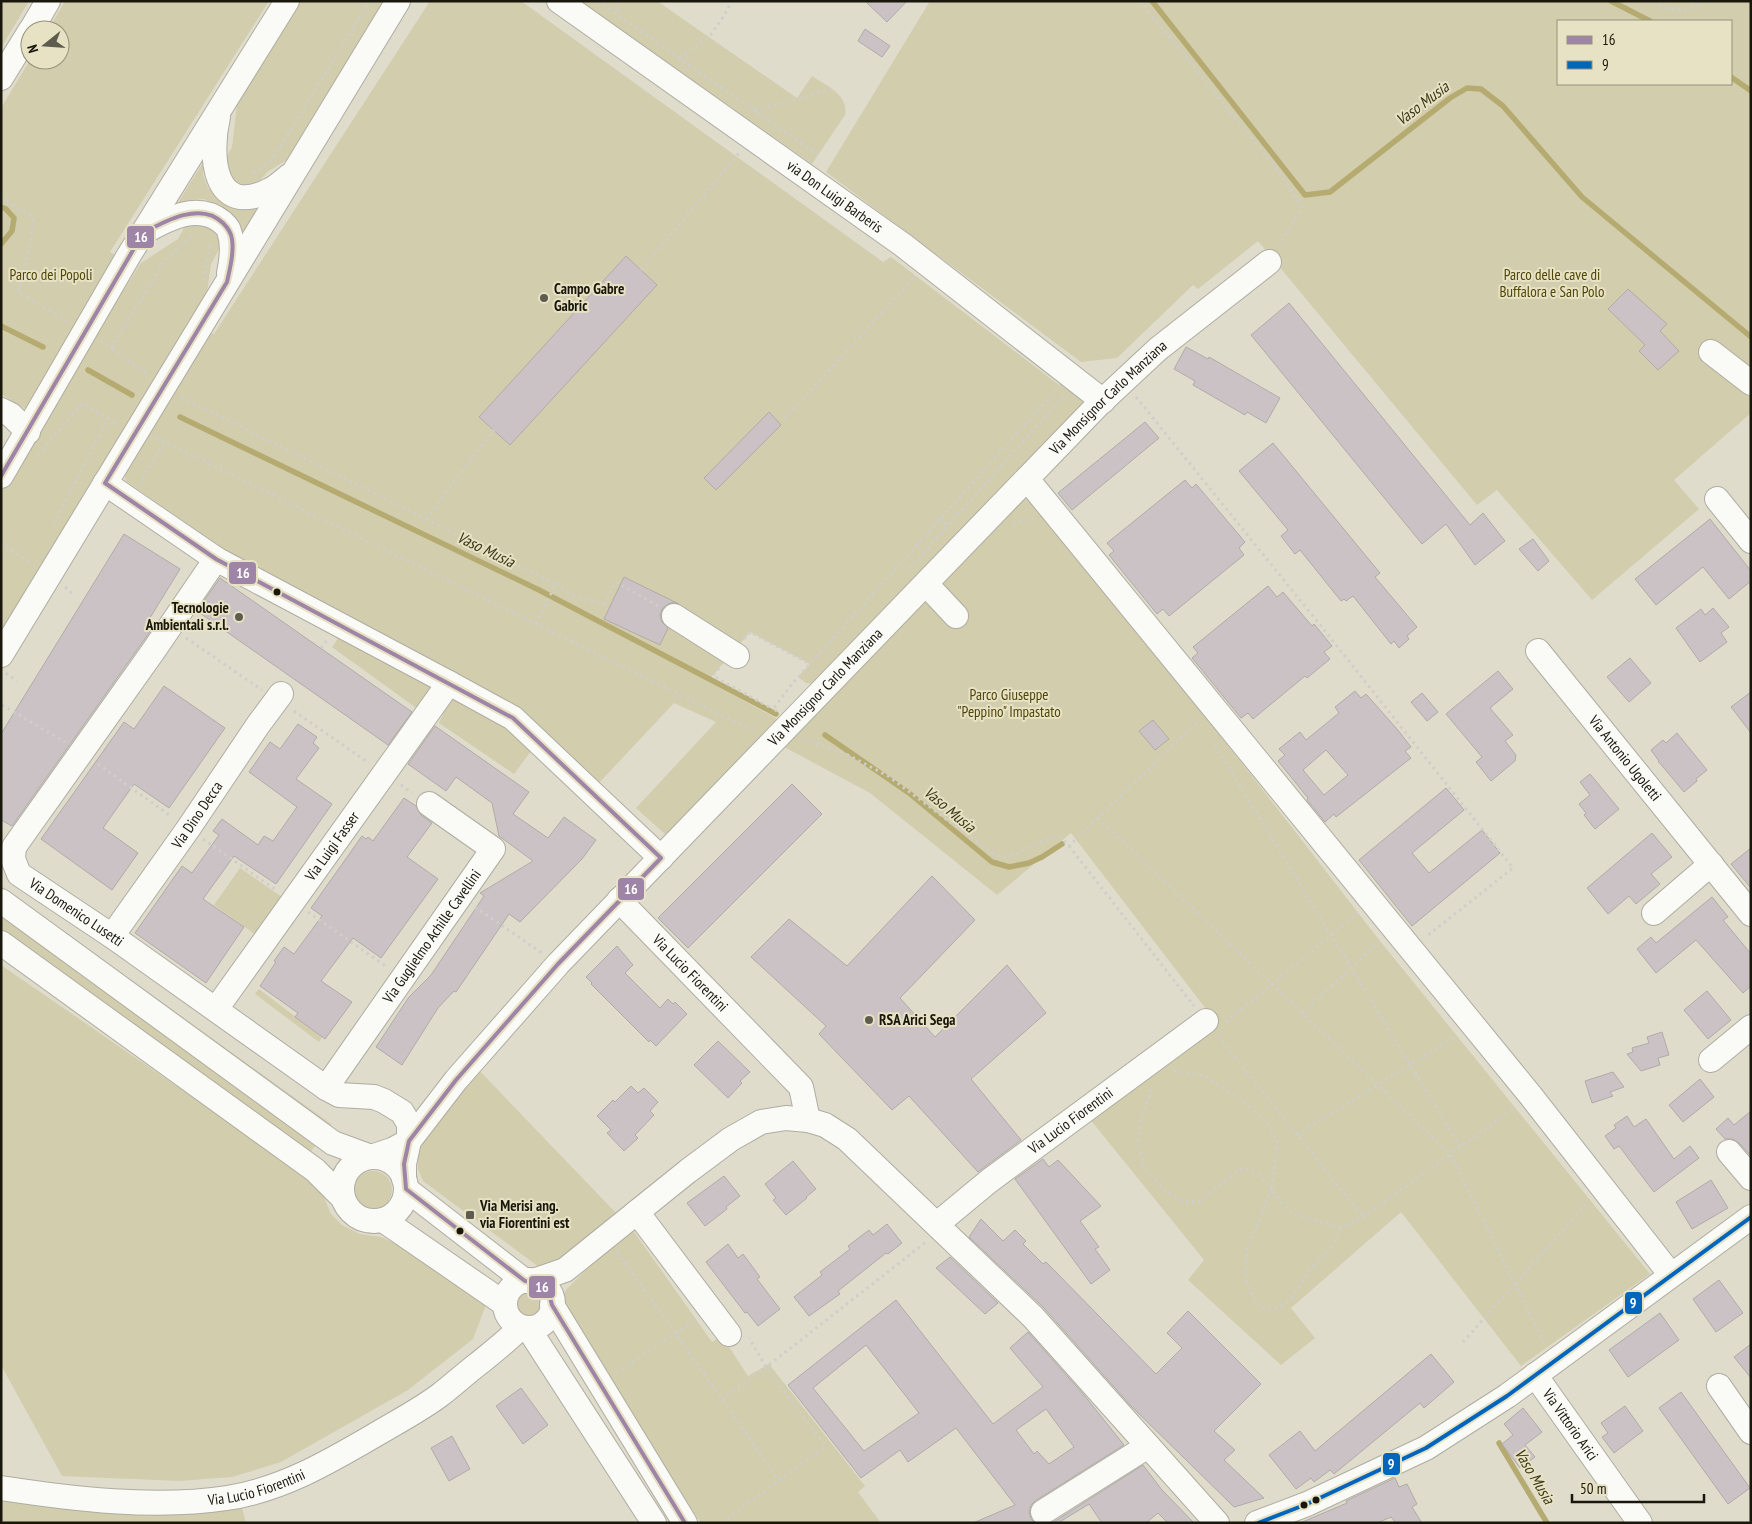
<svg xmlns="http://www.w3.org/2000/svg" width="1752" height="1524" font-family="'PT Sans Narrow',sans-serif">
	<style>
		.green { fill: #d2cdad; fill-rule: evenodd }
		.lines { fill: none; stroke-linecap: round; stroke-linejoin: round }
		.stream { stroke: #b5ab71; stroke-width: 5.5 }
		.building { fill: #cbc2c5; stroke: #b0aba8; fill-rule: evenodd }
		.minor-casing { stroke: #afada1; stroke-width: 26 }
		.path { stroke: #cfcec9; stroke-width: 3; stroke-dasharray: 2.5 4; stroke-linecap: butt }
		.minor { stroke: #fafaf7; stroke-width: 24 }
		.bus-1-casing { stroke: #e7e2c4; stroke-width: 8 }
		.bus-2-casing { stroke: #e7e2c4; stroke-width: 8 }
		.bus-1 { stroke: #9e85a7; stroke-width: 4 }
		.bus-2 { stroke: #0065bd; stroke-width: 4 }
		.poi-dot { fill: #5e5c4f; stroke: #e7e2c4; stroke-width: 2 }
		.bus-dot { fill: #19170c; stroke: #e7e2c4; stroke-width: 2 }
		.labels { text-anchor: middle; stroke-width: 4; stroke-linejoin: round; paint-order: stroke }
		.street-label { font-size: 15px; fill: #19170c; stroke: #e7e2c4 }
		.park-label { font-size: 15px; fill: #4f4507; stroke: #e7e2c4 }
		.poi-label { font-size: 15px; font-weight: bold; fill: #19170c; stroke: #e7e2c4; text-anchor: start }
		.water-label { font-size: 16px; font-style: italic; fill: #3e3816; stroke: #e7e2c4 }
		.line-badge { stroke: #e7e2c4; stroke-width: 2 }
		.badge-label { font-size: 14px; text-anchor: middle; font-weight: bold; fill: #fff }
	</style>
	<rect width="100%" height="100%" fill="#dfdccc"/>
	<path class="green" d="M1 1H29L1 48Z
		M65 1H269L110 252 119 257 29 411 1 394V108L30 60H60V30H48Z
		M301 1H392L303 150 267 172 257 185H233L224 161 232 147 237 105Z
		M430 1H521L883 262 891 257 1059 385 1064 380 1086 399 1085 407 821 684 806 683 798 677 810 664 750 632 708 681 779 720 667 836 636 808 716 722 674 703 598 784 514 706 230 553 126 481 123 466 207 331 214 334Z
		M580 1H657L797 98 812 76C827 86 849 95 845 115L812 164Z
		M930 1H1751V413L1674 480 1699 509 1592 600 1497 490 1477 505 1258 241 1198 289 1193 285 1117 358 1081 362 826 172ZM1558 21H1731V84H1558Z
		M204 161 203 175 208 188 223 201 242 210 268 204 241 247 236 219 221 206 204 199 190 200 176 206Z
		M213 223 222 244 211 264 205 307 155 379 1 631V489L28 448 94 336 141 263 178 239 186 224Z
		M1011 496 1033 501 1252 776 1380 941 1650 1274 1521 1366 1401 1212 1291 1308 1315 1338 1281 1365 1188 1280 1204 1260 1089 1118 1216 1022 1071 833 997 895 870 793 773 741Z
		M343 631 434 684 419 710 332 647Z
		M451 696 507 725 531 751 514 774 439 723Z
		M240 868 282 897 256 935 214 905Z
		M1 886 331 1124 326 1132 1 897Z
		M1 910 319 1140 309 1154 1 934Z
		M1 965 304 1174 321 1190 331 1214 342 1225 360 1234 381 1237 405 1248 486 1305 473 1339 408 1390 281 1462 232 1477 179 1481 62 1476 1 1365Z
		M259 989 322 1037 319 1042 255 994Z
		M475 1066 617 1214 556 1264 539 1267 423 1181 418 1169V1152L424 1137Z
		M354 1190a19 19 0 1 1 38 0a19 19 0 1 1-38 0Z
		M628 1227 632 1229 712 1342 722 1336 748 1376 769 1364 865 1486 858 1492 881 1523H701L564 1313 562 1298 566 1290Z
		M515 1304a13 13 0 1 1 26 0a13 13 0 1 1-26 0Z
		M1 1497 241 1504 246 1523H1Z"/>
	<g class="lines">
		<path class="stream" d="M1152 1 1305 195 1330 192 1450 98 1467 88 1481 89 1503 106 1582 197 1751 337
			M1611 1 1650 21
			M1731 77 1751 91
			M1 207 6 209 14 218 12 231 1 244
			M1 326 43 347
			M88 370 132 395
			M180 417 539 590 776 714
			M825 735 909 793 992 862 1009 867 1029 863 1042 857 1062 844
			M1499 1443 1547 1523"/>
	</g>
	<path class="building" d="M865 1H907L887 22Z
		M865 29 890 46 882 57 858 41Z
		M626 256 657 285 510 445 479 417Z
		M1628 289 1667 324 1660 331 1679 351 1658 370 1639 351 1645 345 1608 309Z
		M1289 303 1470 525 1483 513 1505 541 1475 565 1446 524 1422 544 1251 335Z
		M1186 347 1208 359 1209 357 1280 398 1266 423 1247 412 1245 415 1193 385 1195 381 1174 369Z
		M769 412 781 425 716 490 704 478Z
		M1145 422 1159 438 1072 510 1058 493Z
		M1273 443 1380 573 1375 577 1417 627 1407 636 1409 639 1399 648 1394 641 1391 644 1353 596 1346 601 1344 599 1341 601 1300 550 1295 554 1281 536 1288 530 1239 471Z
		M1185 480 1192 488 1196 484 1245 542 1239 548 1244 555 1169 616 1163 609 1157 614 1109 555 1114 551 1107 543Z
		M1710 519 1751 571V581L1729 599 1703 567 1656 605 1635 579Z
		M124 534 180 569 148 621 154 625 149 633 12 826 1 820V734Z
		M1533 539 1549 561 1538 571 1519 549Z
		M624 577 679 604 674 602 668 604 662 609 660 616 662 622 668 628 660 645 604 619Z
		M220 578 412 712 388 745 197 611Z
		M1268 586 1277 597 1283 592 1312 626 1314 624 1332 646 1324 652 1330 659 1307 678 1305 676 1253 719 1248 713 1241 718 1192 658 1198 653 1193 647Z
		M1713 608 1729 627 1721 633 1727 642 1700 662 1676 628 1701 609 1705 615Z
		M1630 658 1651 683 1629 702 1607 677Z
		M1498 671 1513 689 1490 708 1513 735 1505 741 1516 755 1515 761 1491 781 1476 762 1482 757 1446 714Z
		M164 686 225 728 169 808 134 784 103 828 138 853 112 890 41 839 124 722 134 729Z
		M1355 691 1361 698 1366 694 1397 729 1411 747 1405 751 1411 758 1336 817 1334 814 1325 822 1307 800 1308 798 1278 761 1285 755 1279 749 1300 732 1306 740 1339 713 1335 707ZM1326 750 1348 775 1324 795 1303 770Z
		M1751 692V733L1731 707Z
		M1422 693 1438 712 1427 721 1411 702Z
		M1153 720 1169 739 1155 750 1139 731Z
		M298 724 317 737 313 743 319 748 296 779 332 804 276 884 234 856 203 899 244 927 206 983 135 933 182 866 192 873 219 835 213 831 222 819 258 845 264 836 273 841 297 807 249 772 270 742 280 749Z
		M435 726 529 792 513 814 548 838 564 817 596 840 582 859 520 922 509 914 456 992 454 991 438 1008 402 1065 376 1047 409 997 431 975 484 896 480 893 533 861 499 836 492 803 456 777 446 791 408 764Z
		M1677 733 1707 770 1696 779 1697 781 1684 792 1658 761H1659L1651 750 1663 740 1666 743Z
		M1590 774 1619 809 1595 829 1584 815 1586 813 1579 804 1590 795 1580 782Z
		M792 784 822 814 688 948 658 918Z
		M1446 788 1464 810 1412 853 1429 873 1482 830 1500 853 1412 926 1359 860Z
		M404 798 416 806 421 815 432 823 407 857 438 879 381 958 353 938 321 981 352 1002 325 1039 295 1017 298 1013 260 986 276 962 274 961 284 947 294 954 322 916 311 908 362 836 366 839 368 837 373 841Z
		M1652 833 1672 857 1651 874 1660 884 1636 904 1629 896 1608 914 1587 888Z
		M1751 848V888L1731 864Z
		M932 876 975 920 900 998 935 1037 1007 965 1046 1013 971 1079 1021 1140 978 1172 909 1096 892 1110 819 1034 826 1026 751 957 789 919 847 966Z
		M1712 897 1728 917 1723 920 1751 954V986L1743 993 1696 940 1656 973 1637 949 1651 937 1656 943Z
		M617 946 633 965 625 973 660 1008 668 999 673 1004 675 1002 687 1014 656 1046 650 1040 649 1042 591 984 592 983 586 977Z
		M1707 991 1731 1020 1708 1039 1684 1010Z
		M1662 1032 1669 1055 1658 1058 1660 1065 1641 1071 1627 1054 1633 1052 1632 1048 1649 1043 1647 1037Z
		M718 1041 750 1072 740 1081 742 1083 728 1098 694 1065Z
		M1613 1072 1624 1087 1610 1092 1613 1096 1592 1103 1585 1081Z
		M1700 1079 1714 1097 1683 1122 1669 1105Z
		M631 1086 638 1093 644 1088 658 1102 650 1111 654 1115 635 1135 638 1138 624 1151 607 1133 611 1130 597 1116 613 1100 615 1102Z
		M1751 1111V1156L1739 1143 1733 1139H1725L1716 1129 1728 1118 1734 1125Z
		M1627 1116 1634 1127 1646 1119 1674 1159 1690 1146 1699 1158 1654 1192 1619 1146 1614 1149 1605 1136 1616 1128 1614 1125Z
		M1043 1159 1049 1167 1058 1160 1101 1206 1080 1221 1099 1247 1095 1249 1110 1270 1091 1284 1015 1179Z
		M793 1161 816 1189 806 1197 807 1198 786 1215 773 1200 776 1198 765 1184Z
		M724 1176 740 1196 726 1207 727 1209 705 1226 687 1203Z
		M1711 1180 1728 1208 1692 1229 1676 1202Z
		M981 1219 1003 1241 1015 1230 1026 1241 1023 1244 1043 1264 1046 1262 1156 1374 1182 1348 1167 1333 1188 1311 1261 1384 1214 1431 1235 1450 1224 1460 1264 1498 1234 1507 1131 1406 1043 1307 969 1237Z
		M887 1224 902 1243 888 1254 886 1253 838 1291 840 1294 809 1316 794 1297 822 1275 820 1272 850 1249 848 1246 869 1230 873 1235Z
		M728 1244 738 1258 743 1254 760 1277 757 1279 780 1309 758 1326 747 1312 745 1313 706 1262Z
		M950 1257 998 1303 985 1314 936 1268Z
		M1719 1280 1743 1313 1716 1332 1693 1299Z
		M896 1300 993 1424 1043 1387 1010 1348 1028 1332 1084 1395 1124 1445 1035 1501 1031 1505 1029 1512 1031 1519 1035 1523H973L1015 1505 956 1428 908 1462 900 1450 861 1478 788 1385ZM866 1345 919 1413 864 1451 813 1388ZM1046 1409 1074 1447 1049 1464 1037 1451 1034 1454 1016 1430Z
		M1660 1313 1679 1340 1628 1377 1609 1350Z
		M1751 1344V1378L1734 1357Z
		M1431 1354 1454 1382 1424 1408 1420 1403 1334 1474 1330 1470 1314 1482 1311 1478 1296 1489 1269 1455 1300 1431 1315 1451Z
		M521 1388 548 1425 523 1444 496 1406Z
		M1681 1392 1750 1488 1728 1504 1659 1408Z
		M1625 1406 1643 1431 1614 1453 1602 1437 1608 1433 1601 1423Z
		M1523 1408 1542 1432 1525 1445 1535 1457 1520 1468 1502 1444 1513 1435 1504 1424Z
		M452 1436 470 1469 449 1481 431 1448Z
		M1143 1465 1162 1490 1194 1523H1168L1158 1513 1146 1523H1102L1089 1504 1058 1523H1052Z
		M1395 1478 1399 1487 1407 1484 1417 1504 1412 1507 1422 1523H1396L1391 1517 1377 1523H1300L1347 1503 1346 1501Z"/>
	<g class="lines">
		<g class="minor-casing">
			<g id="minor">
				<path id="s1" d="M559 1 903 245 1103 401"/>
				<path d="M31 30 48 1"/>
				<path d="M1 78 30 31"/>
				<path d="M218 117C209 155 213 219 270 190 277 187 283 181 289 176"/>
				<path d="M144 232C167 219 198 202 222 222 225 225 228 227 229 231 234 245 232 259 229 273"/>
				<path d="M1711 352 1751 383"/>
				<path d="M1 410 11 415 28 432"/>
				<path d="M1 476 129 255 287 1"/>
				<path d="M1027 479 1531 1096 1671 1275"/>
				<path d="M105 483 216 559 449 683 513 718 661 858"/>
				<path d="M1717 499 1751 541"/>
				<path id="s2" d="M216 559 154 650 14 847 13 859 19 874 112 936 326 1088 339 1095 374 1097 384 1101 402 1112 409 1124V1141L404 1164V1179"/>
				<path d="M926 584 956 616"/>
				<path d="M674 616 737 656"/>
				<path id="s3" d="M1538 651 1751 914"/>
				<path d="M1 655 398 1"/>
				<path id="s4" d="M619 900 801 1087 808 1120"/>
				<path id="s5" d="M1 901 333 1143 371 1157 392 1150 409 1141 456 1080 558 964 1099 404 1158 349 1269 262"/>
				<path d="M1654 913 1711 864"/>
				<path id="s6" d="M112 936 188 829 258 725 281 694"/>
				<path d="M1 943 315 1170 342 1197"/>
				<path id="s7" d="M216 1009 449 683"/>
				<path d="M1711 1060 1751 1027"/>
				<path id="s8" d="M326 1088 493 849 429 804"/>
				<path d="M1729 1152 1751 1178"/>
				<circle cx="374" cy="1189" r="32"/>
				<path d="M406 1189 525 1281"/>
				<path d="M637 1212 729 1334"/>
				<path d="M383 1220 505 1304"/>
				<path id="s9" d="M937 1224 989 1181 1206 1021"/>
				<circle cx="529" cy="1304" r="24"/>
				<path d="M533 1281 565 1270 688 1171 731 1139 761 1122 786 1118 808 1120 825 1125 847 1139 1033 1317 1217 1523"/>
				<path d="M552 1305 685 1523"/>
				<path d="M528 1328 654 1523"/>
				<path id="s10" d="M1535 1375 1640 1523"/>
				<path d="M1719 1386 1751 1432"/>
				<path id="s11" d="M1 1488C74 1499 154 1509 227 1498 281 1490 329 1462 375 1435 397 1422 420 1410 440 1395 453 1385 465 1374 478 1364 493 1352 507 1341 521 1327"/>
				<path d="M1043 1512 1148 1446"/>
				<path d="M1257 1523 1307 1504 1426 1448 1507 1396 1751 1217"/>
			</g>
		</g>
		<path class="path" d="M598 1 818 155
			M617 1V14
			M1140 1 1277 169 1302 207 1279 246
			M1654 1C1671 14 1688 12 1705 1
			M679 58 709 37 723 17 732 1
			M755 111 832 89
			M253 173 271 161 370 1
			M1 198 33 217 31 242 18 292 68 321
			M641 270 740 152
			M204 280 210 244
			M101 341 149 375
			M111 348 166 259 194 234
			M181 397 556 584 535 625
			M1136 397 1325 631 1513 868 1427 936
			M784 419 914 278
			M158 437 157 438 756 732
			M38 455 82 403 119 425
			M139 484 165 442
			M940 518 948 527
			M426 519 494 430
			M1013 523 1034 519
			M54 524 108 418
			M1 542 33 565
			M910 568 1064 396
			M556 584 576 597 604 604 616 582 658 606
			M65 587 73 594
			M186 638 262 690
			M744 639 750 632 810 664
			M321 648 326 641
			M719 668 713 676 773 709
			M6 673 17 681
			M2 705 65 742
			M294 711 369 763
			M777 711 773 709 791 685 1056 390
			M804 739 846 754 888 776 996 856C1016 861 1047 833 1060 838 1063 839 1066 843 1069 846L1198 721
			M1215 745 1461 1148
			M98 764 172 817
			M401 785 412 793
			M1098 818 1450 1154 1545 1344
			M203 839 276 890
			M1069 846 1194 1006
			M475 907 542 953
			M308 912 387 967
			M1302 1013 1380 941
			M1226 1022 1358 913
			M1218 1036 1363 1217
			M1174 1071 1205 1076 1243 1101 1267 1122 1278 1143 1271 1189 1282 1203 1295 1215 1340 1227 1363 1217 1514 1108
			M1151 1089 1140 1121 1138 1142 1144 1169 1166 1191 1184 1202 1200 1201 1227 1179 1243 1168 1258 1173 1271 1189 1255 1231 1247 1245 1246 1261V1280L1253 1298 1265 1310C1270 1309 1276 1310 1280 1307 1296 1298 1299 1285 1309 1271 1321 1257 1336 1246 1340 1227
			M1297 1135 1456 1036
			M617 1252 722 1399 779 1481
			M1463 1342 1588 1202
			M616 1373 694 1321
			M722 1399 769 1365 926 1242
			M722 1523 825 1446 766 1367 749 1338"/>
		<use href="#minor" class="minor"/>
		<g class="bus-1-casing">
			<path id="bus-1" d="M1 476 143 233C165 221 201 201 223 223 228 228 231 232 232 239 234 253 230 268 227 282L105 483 216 559 513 718 661 858 558 964 456 1080 409 1141 404 1164 406 1189 525 1281C541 1282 549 1290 552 1305L685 1523"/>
		</g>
		<g class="bus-2-casing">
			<path id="bus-2" d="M1258 1523 1307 1504 1426 1448 1507 1396 1751 1217"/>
		</g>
		<use href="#bus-1" class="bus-1"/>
		<use href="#bus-2" class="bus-2"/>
	</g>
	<g class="poi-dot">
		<circle cx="544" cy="298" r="5"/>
		<circle cx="239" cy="617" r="5"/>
		<circle cx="869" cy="1020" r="5"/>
		<rect x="465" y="1210" width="10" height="10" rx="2.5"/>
	</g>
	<g class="bus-dot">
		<circle cx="277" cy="592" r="4.5"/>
		<circle cx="460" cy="1231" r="4.5"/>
		<circle cx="1316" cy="1500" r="4.5"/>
		<circle cx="1304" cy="1505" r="4.5"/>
	</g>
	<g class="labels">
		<g class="street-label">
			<text dy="5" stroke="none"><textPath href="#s1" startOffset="338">via Don Luigi Barberis</textPath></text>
			<text dy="5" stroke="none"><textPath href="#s5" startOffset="1514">Via Monsignor Carlo Manziana</textPath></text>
			<text dy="5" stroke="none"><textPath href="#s5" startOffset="1109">Via Monsignor Carlo Manziana</textPath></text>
			<text dy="5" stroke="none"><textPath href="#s3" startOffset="138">Via Antonio Ugoletti</textPath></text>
			<text dy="5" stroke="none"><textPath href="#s6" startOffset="148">Via Dino Decca</textPath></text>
			<text dy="5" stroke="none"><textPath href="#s7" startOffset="200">Via Luigi Fasser</textPath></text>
			<text dy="5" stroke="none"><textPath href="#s2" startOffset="449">Via Domenico Lusetti</textPath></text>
			<text dy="5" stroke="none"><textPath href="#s8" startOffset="185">Via Guglielmo Achille Cavellini</textPath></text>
			<text dy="5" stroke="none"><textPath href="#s4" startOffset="102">Via Lucio Fiorentini</textPath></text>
			<text dy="5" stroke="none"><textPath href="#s9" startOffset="169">Via Lucio Fiorentini</textPath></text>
			<text dy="5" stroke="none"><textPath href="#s10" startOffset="61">Via Vittorio Arici</textPath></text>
			<text dy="5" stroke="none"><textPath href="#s11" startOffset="258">Via Lucio Fiorentini</textPath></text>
		</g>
		<g class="park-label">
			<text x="51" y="280">Parco dei Popoli</text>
			<text x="1552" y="280">Parco delle cave di<tspan x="1552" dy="17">Buffalora e San Polo</tspan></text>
			<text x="1009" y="700">Parco Giuseppe<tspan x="1009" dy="17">"Peppino" Impastato</tspan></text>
		</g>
		<g class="poi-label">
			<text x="554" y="294">Campo Gabre<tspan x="554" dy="17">Gabric</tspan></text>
			<text x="229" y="613" text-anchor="end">Tecnologie<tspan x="229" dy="17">Ambientali s.r.l.</tspan></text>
			<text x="879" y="1025">RSA Arici Sega</text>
			<text x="480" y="1211">Via Merisi ang.<tspan x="480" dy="17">via Fiorentini est</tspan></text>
		</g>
		<g class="water-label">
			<text transform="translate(1422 103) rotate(-37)" y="6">Vaso Musia</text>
			<text transform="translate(486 549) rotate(26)" y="6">Vaso Musia</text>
			<text transform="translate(950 809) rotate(40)" y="6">Vaso Musia</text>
			<text transform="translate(1535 1476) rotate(59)" y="6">Vaso Musia</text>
		</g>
	</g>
	<g class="line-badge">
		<rect x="126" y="225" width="29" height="24" rx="5" fill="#9e85a7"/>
		<rect x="228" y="561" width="29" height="24" rx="5" fill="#9e85a7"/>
		<rect x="617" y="877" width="28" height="24" rx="5" fill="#9e85a7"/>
		<rect x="528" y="1275" width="28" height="24" rx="5" fill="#9e85a7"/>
		<rect x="1624" y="1291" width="19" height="24" rx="5" fill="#0065bd"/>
		<rect x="1382" y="1452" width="19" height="24" rx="5" fill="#0065bd"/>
	</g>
	<g class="badge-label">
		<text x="141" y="242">16</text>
		<text x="243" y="578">16</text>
		<text x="631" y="894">16</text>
		<text x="542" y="1292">16</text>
		<text x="1633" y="1308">9</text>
		<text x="1391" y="1469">9</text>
	</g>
	<rect width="1752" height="1524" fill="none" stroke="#19170c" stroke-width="5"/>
	<rect x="1557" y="20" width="175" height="65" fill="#e7e2c4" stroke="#95917a"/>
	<rect x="1567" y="36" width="25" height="8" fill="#9e85a7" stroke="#95917a"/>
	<text x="1602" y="45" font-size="15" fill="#19170c">16</text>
	<rect x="1567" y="61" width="25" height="8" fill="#0065bd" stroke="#95917a"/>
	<text x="1602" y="70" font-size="15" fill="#19170c">9</text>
	<g transform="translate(45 45) rotate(253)"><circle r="24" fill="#e7e2c4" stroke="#95917a"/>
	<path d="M0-4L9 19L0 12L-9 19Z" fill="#5e5c4f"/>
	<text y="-8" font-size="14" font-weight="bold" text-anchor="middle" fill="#19170c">N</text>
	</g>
	<path d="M1572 1494v8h132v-8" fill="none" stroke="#19170c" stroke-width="2.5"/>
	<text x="1580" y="1494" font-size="15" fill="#19170c" stroke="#e7e2c4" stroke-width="4" paint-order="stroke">50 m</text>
</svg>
